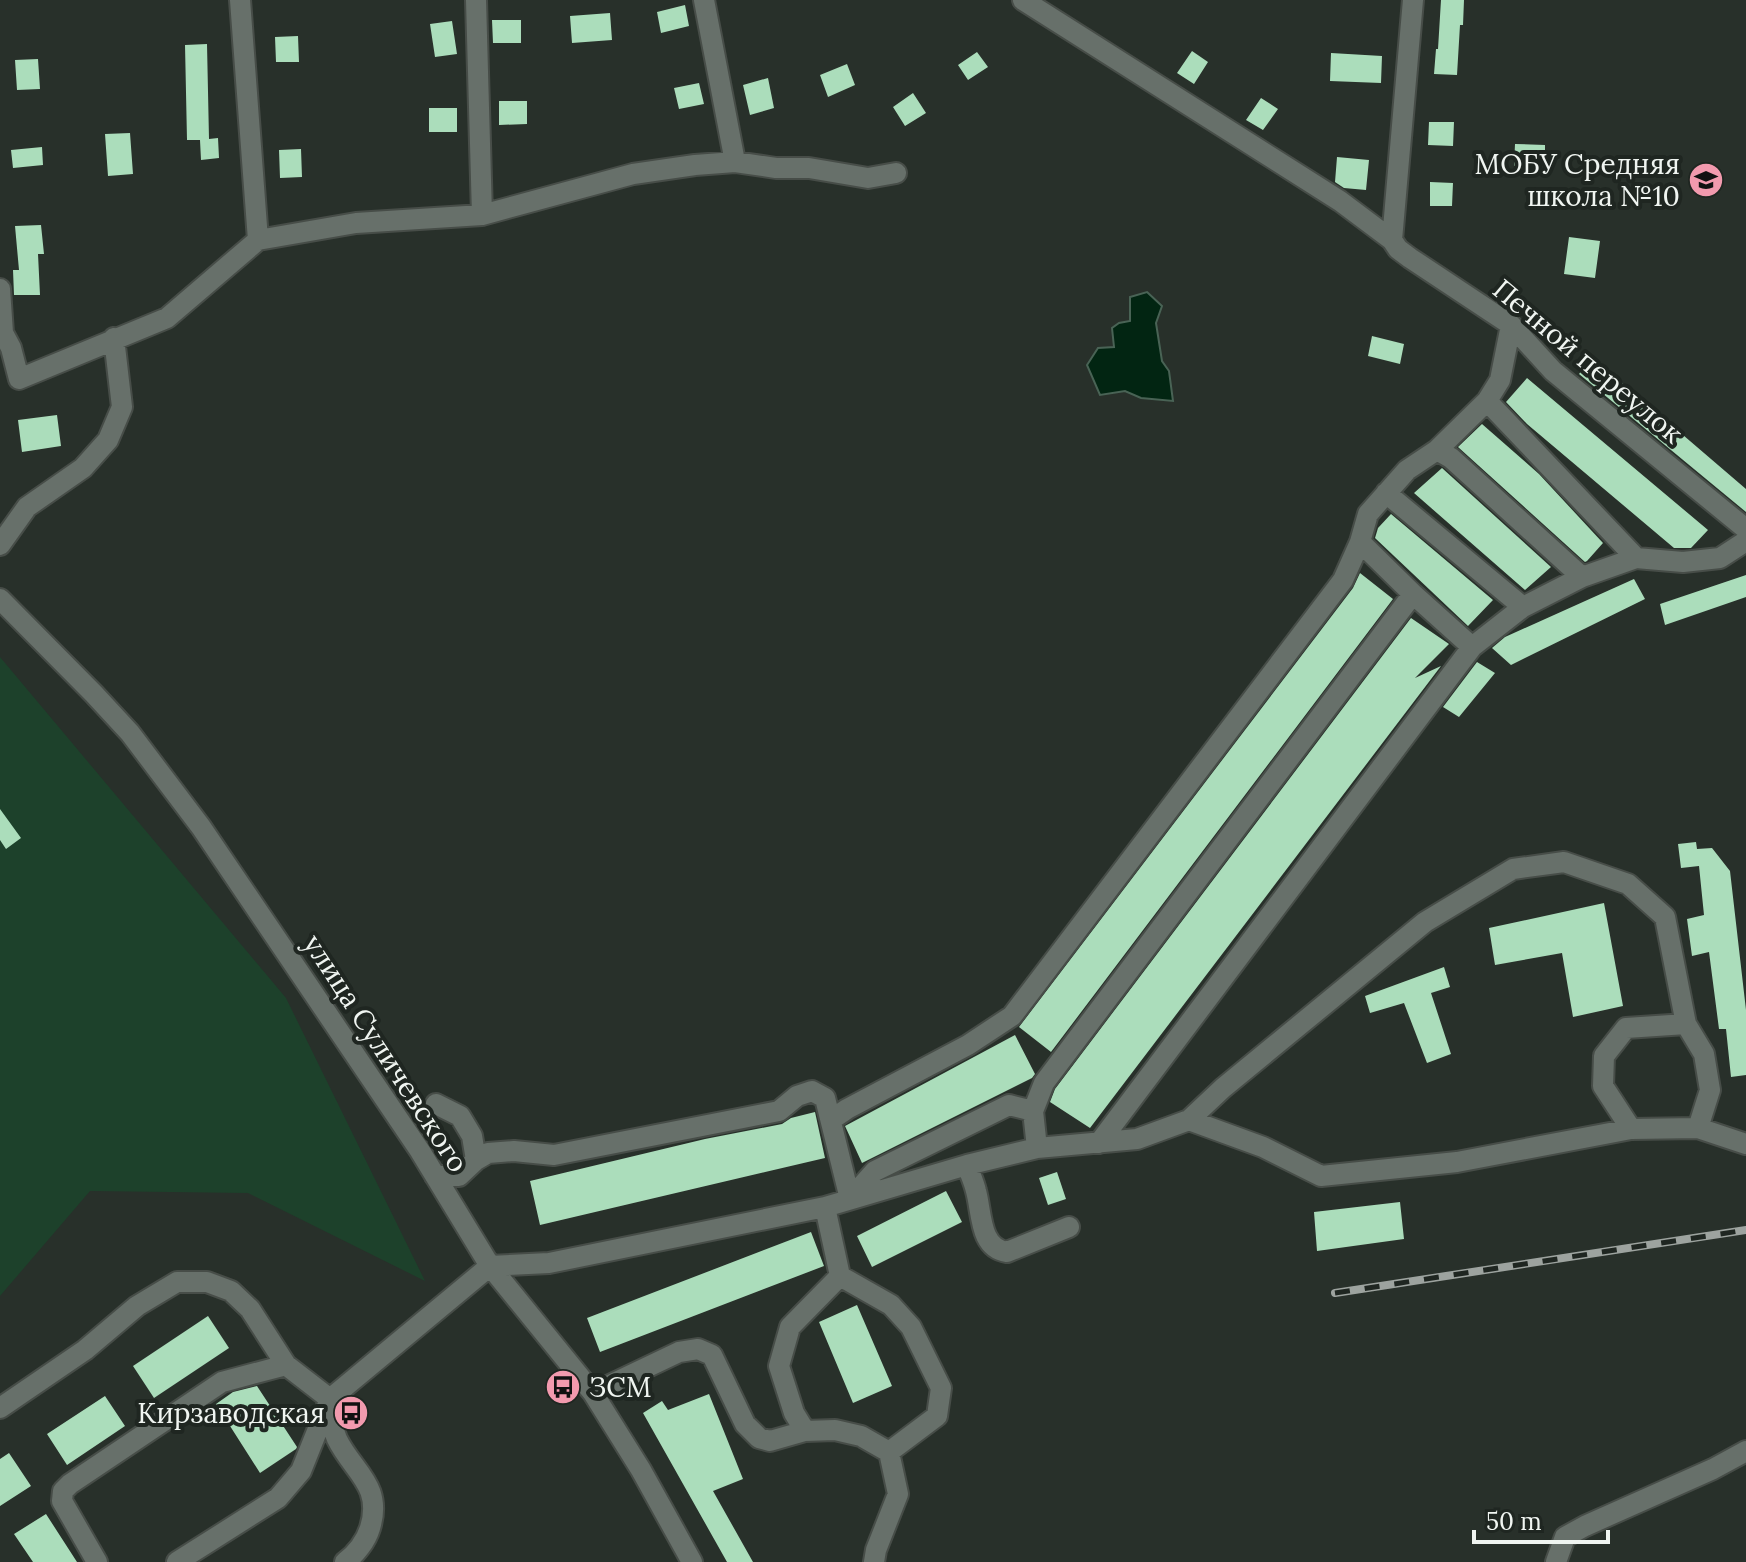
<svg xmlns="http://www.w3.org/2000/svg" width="1746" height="1562" font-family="Lora,serif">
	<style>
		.green { fill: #1d412b }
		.water { fill: #022512; stroke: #496355; stroke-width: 2 }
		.building { fill: #abddbb }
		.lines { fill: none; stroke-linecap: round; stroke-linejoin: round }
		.minor-casing { stroke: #474d48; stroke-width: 24 }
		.minor { stroke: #67706a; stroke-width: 20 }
		.rail-casing { stroke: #9da39f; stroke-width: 8 }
		.rail { stroke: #1f2621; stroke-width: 5; stroke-dasharray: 15; stroke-linecap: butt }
		.labels { text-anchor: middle; stroke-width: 8; stroke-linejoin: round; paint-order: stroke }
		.poi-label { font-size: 28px; fill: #f0f5f1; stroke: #1f2621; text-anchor: end }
		.street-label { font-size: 28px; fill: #f0f5f1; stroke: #1f2621 }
	</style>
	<rect width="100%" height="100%" fill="#28302a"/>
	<path class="green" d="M0 657 286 998 425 1281 248 1193 90 1191 0 1296Z"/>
	<path class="water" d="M1147 292 1162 306 1156 323 1162 361 1169 371 1173 401 1141 398 1125 391 1100 395 1087 365 1098 348 1114 347 1112 328 1119 323 1130 321V297Z"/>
	<path class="building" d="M1441 0H1464L1463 25H1460L1457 75 1434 74 1436 49H1438Z
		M685 5 689 26 661 33 657 12Z
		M610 13 612 40 572 43 570 16Z
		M492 20H521V43H493Z
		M452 21 457 54 435 57 430 24Z
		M298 36 299 62H276L275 37Z
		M207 44 209 139 218 138 219 158 201 160 200 140H187L185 45Z
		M1192 51 1208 62 1194 84 1177 73Z
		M977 52 988 67 968 80 958 65Z
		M1331 53 1382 56 1381 83 1330 81Z
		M38 59 40 89 17 90 15 60Z
		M847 64 855 85 828 97 820 75Z
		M768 78 774 108 750 115 743 85Z
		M699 83 704 104 679 109 674 88Z
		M913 93 926 113 905 126 893 107Z
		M1261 98 1278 109 1263 130 1246 120Z
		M499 101H527V124L499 125Z
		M429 108H457V132H429Z
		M1429 122H1454L1453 146 1428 145Z
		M130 133 133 174 108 176 105 134Z
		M1515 144 1545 145V168L1514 166Z
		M42 147 43 165 13 168 11 150Z
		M301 149 302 177 280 178 279 150Z
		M1337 157 1369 160 1366 190 1344 188 1335 182Z
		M1430 182 1453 183 1452 206H1430Z
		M41 225 44 254H38L40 295H14L13 270H19L15 226Z
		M1569 237 1600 241 1595 278 1564 274Z
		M1372 336 1404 344 1400 364 1368 356Z
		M1592 357 1746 489V512L1579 374Z
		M1527 378 1708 530 1691 548H1674L1527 424 1506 402Z
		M57 415 61 446 22 452 18 420Z
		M1482 424 1539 474 1603 543 1587 561 1585 562 1458 447Z
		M1442 468 1551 567 1525 590 1414 493Z
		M1391 514 1493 600 1468 626 1375 538 1378 528Z
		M1360 573 1393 599 1051 1052 1019 1027 1353 588Z
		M1746 575V597L1665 625 1660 604Z
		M1634 579 1645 599 1511 665 1492 648 1505 637Z
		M1411 618 1449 644 1415 678 1441 666 1090 1128 1050 1102 1055 1089Z
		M1477 662 1495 673 1459 717 1443 707Z
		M0 809 21 838 6 849 0 840Z
		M1696 842 1697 849 1712 848 1730 871 1746 1010V1075L1731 1077 1726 1029H1719L1709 952 1692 956 1687 919 1704 915 1699 866 1681 868 1678 844Z
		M1604 903 1623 1006 1573 1017 1562 953 1495 965 1489 928Z
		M1444 967 1450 987 1431 993 1451 1054 1427 1063 1404 1003 1370 1013 1365 996Z
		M1015 1035 1035 1074 1032 1078 862 1163 845 1126Z
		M815 1112 825 1158 540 1225 530 1181 705 1139 782 1124 791 1118Z
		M1057 1172 1066 1199 1048 1205 1039 1178Z
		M946 1191 962 1222 872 1267 857 1236Z
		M1400 1202 1404 1239 1317 1251 1314 1212Z
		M811 1232 824 1266 600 1352 587 1318Z
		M857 1305 892 1386 853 1403 819 1322Z
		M208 1316 229 1348 154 1398 133 1366Z
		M257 1386 297 1447 296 1449 260 1473 216 1404 233 1392Z
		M709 1394 743 1479 713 1491 753 1562H727L643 1413 662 1401 668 1410Z
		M105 1396 125 1426 67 1465 47 1434Z
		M9 1453 31 1486 0 1506V1459Z
		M46 1514 77 1562H33L14 1534Z"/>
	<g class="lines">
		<g class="minor-casing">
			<path id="minor" d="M240 0 258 240
				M476 0 482 215
				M704 0 735 162
				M1023 0 1340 201 1392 240 1398 249 1410 258 1511 325 1553 371 1746 529
				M1392 240 1413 0
				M0 289 3 333 11 348 19 379 167 318 258 240 356 223 482 215 633 174 695 165 735 162 776 168H809L868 178 896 173
				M1487 401 1636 558
				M1437 450 1451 458 1582 577
				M1386 493 1523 607
				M1360 542 1413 594 1472 647
				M0 545 27 507 83 468 108 440 122 407 114 338
				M0 599 94 694 130 733 201 827 420 1151 490 1266 593 1393 641 1470 692 1562
				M436 1104 460 1116 472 1136 476 1160
				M831 1120 847 1109 968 1045 1012 1016 1343 580 1360 542 1368 514 1407 470 1437 450 1487 401 1500 380 1511 325
				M1189 1120 1223 1088 1425 922 1513 869 1564 862 1628 884 1665 917 1686 1024 1704 1054 1710 1090 1698 1128
				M1631 1129 1603 1086 1604 1056 1626 1028 1686 1024
				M1099 1143 1472 647 1523 607 1582 577 1636 558 1683 562 1720 558 1746 541
				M1037 1148 1033 1111 1044 1083 1413 594
				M967 1165C970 1174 974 1182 976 1191 982 1212 979 1248 1007 1252L1069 1227
				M435 1176H459L476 1160 488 1153 514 1151 554 1155 779 1111 797 1096 812 1091 825 1098 850 1199
				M850 1199 875 1171 1009 1105 1033 1111
				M825 1207 840 1276
				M593 1393 679 1352 698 1349 712 1355 745 1424 759 1438 770 1441 805 1431 835 1430 861 1436 889 1452 898 1494 876 1550 874 1562
				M330 1403C332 1415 332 1428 337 1439 353 1472 383 1485 370 1528 366 1541 356 1554 345 1562
				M0 1408 85 1350 137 1306 177 1282H207L231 1291 250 1309 286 1365 330 1399
				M805 1431 794 1413 779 1366 790 1327 840 1276 891 1305 911 1327 941 1388 937 1416 889 1452
				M97 1562 62 1501 63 1491 70 1484 222 1382 286 1365
				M177 1562 278 1498 301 1471 330 1399 490 1266 549 1263 825 1207 967 1165 1037 1148 1137 1139 1189 1120 1263 1147 1321 1176 1457 1162 1631 1129 1698 1128 1746 1144
				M1556 1562 1565 1537 1585 1526 1713 1469 1746 1451"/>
		</g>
		<use href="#minor" class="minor"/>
		<g class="rail-casing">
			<path id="rail" d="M1335 1293 1746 1230"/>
		</g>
		<use href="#rail" class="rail"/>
	</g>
	<defs>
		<g id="school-disc" transform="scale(1.8)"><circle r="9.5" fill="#f29aae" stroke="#1f2621"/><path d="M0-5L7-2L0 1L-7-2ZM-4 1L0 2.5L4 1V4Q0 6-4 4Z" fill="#111"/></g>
		<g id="bus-disc" transform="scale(1.8)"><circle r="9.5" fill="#f29aae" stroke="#1f2621"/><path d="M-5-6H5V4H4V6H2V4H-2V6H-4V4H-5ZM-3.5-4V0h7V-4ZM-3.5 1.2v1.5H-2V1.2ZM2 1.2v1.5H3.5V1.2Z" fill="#111"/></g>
	</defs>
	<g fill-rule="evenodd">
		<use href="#school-disc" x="1706" y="180"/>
		<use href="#bus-disc" x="563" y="1387"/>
		<use href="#bus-disc" x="351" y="1413"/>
	</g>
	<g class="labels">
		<g class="poi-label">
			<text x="1680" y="174">МОБУ Средняя<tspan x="1680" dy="32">школа №10</tspan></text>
			<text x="589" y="1397" text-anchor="start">ЗСМ</text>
			<text x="325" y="1423">Кирзаводская</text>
		</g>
		<g class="street-label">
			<text transform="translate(1588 361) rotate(40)" y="10">Печной переулок</text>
			<text transform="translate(386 1053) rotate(57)" y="10">улица Суличевского</text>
		</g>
	</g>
	<path d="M1474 1530v12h134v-12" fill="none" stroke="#f0f5f1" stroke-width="4"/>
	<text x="1486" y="1530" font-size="24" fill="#f0f5f1" stroke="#1f2621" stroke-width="6" paint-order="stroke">50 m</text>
</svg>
